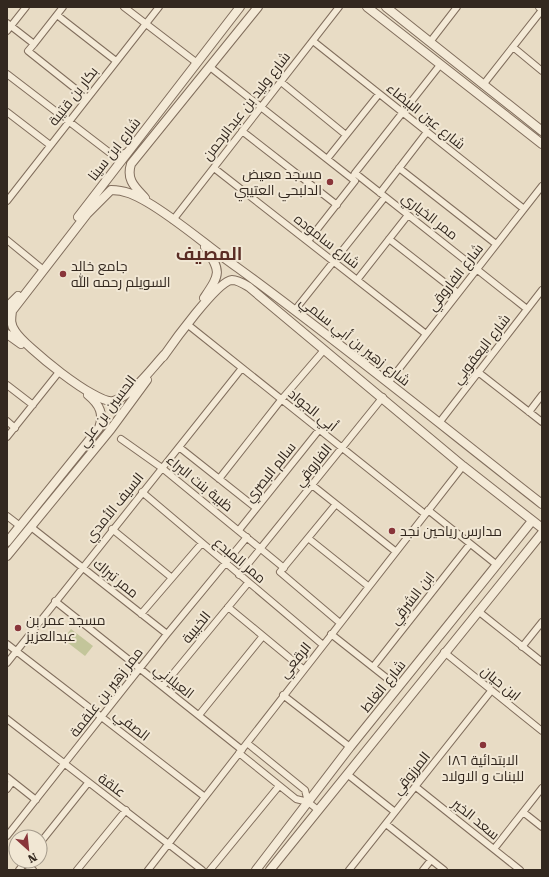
<svg xmlns="http://www.w3.org/2000/svg" width="549" height="877" font-family="'Roboto Serif',Cairo,serif">
	<style>
		.green { fill: #c3c59a }
		.lines { fill: none; stroke-linecap: round; stroke-linejoin: round }
		.minor-casing { stroke: #816e5d; stroke-width: 8 }
		.tertiary-casing { stroke: #816e5d; stroke-width: 10 }
		.minor { stroke: #f4ead7; stroke-width: 6 }
		.tertiary { stroke: #f4ead7; stroke-width: 8 }
		.poi-dot { fill: #89353a; stroke: #f1e7d4; stroke-width: 1.5 }
		.labels { text-anchor: middle; stroke-width: 4; stroke-linejoin: round; paint-order: stroke }
		.street-label { font-size: 14px; fill: #33281f; stroke: #f1e7d4 }
		.poi-label { font-size: 14px; fill: #33281f; stroke: #f1e7d4; text-anchor: start }
		.district-label { font-size: 18px; font-weight: bold; fill: #5a2c24; stroke: #f1e7d4 }
	</style>
	<rect width="100%" height="100%" fill="#e8dcc5"/>
	<path class="green" d="M71 629 93 646 85 656 63 639Z"/>
	<g class="lines">
		<g class="minor-casing">
			<path id="minor" d="M124 7 197 63
				M57 15 116 61
				M7 23 34 44 28 51 87 98
				M7 31 26 7
				M313 41 524 209
				M430 42 457 7
				M34 44 63 7
				M513 47 542 71
				M210 67 355 181
				M7 74 110 153 119 155 127 152
				M281 82 346 135
				M483 85 542 10
				M7 112 50 145
				M242 131 337 205
				M327 159 379 94
				M214 168 426 334
				M399 168 496 244
				M355 173 527 309
				M354 175 355 173 440 65
				M380 193 427 132
				M7 201 159 7
				M173 220 339 7
				M389 239 458 293
				M7 240 40 267
				M308 241 355 181
				M357 280 408 215
				M295 310 385 197
				M187 324 425 514
				M478 372 542 422
				M388 383 542 186
				M7 385 33 405
				M529 412 542 395
				M7 421 15 428
				M439 423 542 290
				M7 437 59 372
				M121 439 162 468 284 568
				M179 447 256 508
				M219 479 281 400 324 350
				M312 485 395 551
				M142 492 323 645
				M336 504 280 572 340 623
				M428 510 497 565
				M7 516 20 526
				M31 527 167 634
				M112 529 172 578
				M239 530 319 430
				M308 538 368 586
				M239 575 383 397
				M55 601 242 750
				M228 607 303 669
				M478 611 542 662
				M141 614 202 543
				M331 634 398 687
				M7 644 205 797
				M522 647 542 622
				M444 652 542 731
				M7 663 242 368
				M373 667 470 544
				M163 686 248 583
				M283 695 350 747
				M199 715 263 636
				M7 719 202 870
				M247 743 305 790 308 802
				M239 753 296 799 308 802 318 810
				M347 774 395 812
				M7 777 36 800
				M416 787 520 870
				M7 789 12 782
				M523 812 542 827
				M386 824 444 870
				M7 836 167 634 247 537
				M40 843 88 783
				M494 849 542 788
				M24 863 33 870
				M19 870 26 861
				M77 870 126 810
				M148 870 463 466
				M210 870 279 786
				M349 870 491 691
				M423 870 431 860"/>
		</g>
		<g class="tertiary-casing">
			<path id="tertiary" d="M367 7 542 144
				M386 7 542 131
				M540 7 542 8
				M145 198C135 187 126 180 131 164L258 7
				M78 217 240 7
				M204 298C220 274 222 272 205 247
				M7 307 18 296
				M7 334 21 344
				M165 354C152 368 132 396 113 401 97 405 24 346 15 331 10 324 11 319 12 311L87 214 111 190C125 190 135 195 147 202 178 220 208 247 238 268 342 344 441 425 542 504
				M163 357C172 344 217 281 232 280 238 280 244 284 249 287L463 466 542 528
				M7 542 99 428C104 414 100 405 88 395
				M7 556 111 429 147 380
				M256 870 350 747 532 521
				M270 870 542 533"/>
		</g>
		<use href="#minor" class="minor"/>
		<use href="#tertiary" class="tertiary"/>
	</g>
	<g class="poi-dot">
		<circle cx="330" cy="182" r="4"/>
		<circle cx="63" cy="274" r="4"/>
		<circle cx="392" cy="531" r="4"/>
		<circle cx="18" cy="628" r="4"/>
		<circle cx="483" cy="745" r="4"/>
	</g>
	<g class="labels">
		<g class="street-label">
			<text transform="translate(73 96) rotate(-52)" y="5">بكار بن قتيبة</text>
			<text transform="translate(246 106) rotate(-52)" y="5">شارع وليد بن عبدالرحمن</text>
			<text transform="translate(426 116) rotate(39)" y="5">شارع عين البيضاء</text>
			<text transform="translate(114 149) rotate(-52)" y="5">شارع ابن سينا</text>
			<text transform="translate(430 216) rotate(38)" y="5">ممر الخياري</text>
			<text transform="translate(327 241) rotate(38)" y="5">شارع ساموده</text>
			<text transform="translate(455 277) rotate(-52)" y="5">شارع الفاروقي</text>
			<text transform="translate(355 341) rotate(38)" y="5">شارع زهير بن أبي سلمي</text>
			<text transform="translate(481 349) rotate(-52)" y="5">شارع اليعقوبي</text>
			<text transform="translate(313 410) rotate(39)" y="5">أبي الجواد</text>
			<text transform="translate(107 411) rotate(-53)" y="5">الحسين بن علي</text>
			<text transform="translate(313 465) rotate(-51)" y="5">الفاروقي</text>
			<text transform="translate(270 472) rotate(-51)" y="5">سالم البصري</text>
			<text transform="translate(200 483) rotate(39)" y="5">ظبية بنت البراء</text>
			<text transform="translate(114 507) rotate(-51)" y="5">السيف الأمدي</text>
			<text transform="translate(240 560) rotate(40)" y="5">ممر المبدع</text>
			<text transform="translate(116 578) rotate(39)" y="5">ممر تبراك</text>
			<text transform="translate(412 598) rotate(-52)" y="5">ابن الشرقي</text>
			<text transform="translate(196 627) rotate(-51)" y="5">الخبيبة</text>
			<text transform="translate(295 660) rotate(-51)" y="5">الرقعي</text>
			<text transform="translate(174 681) rotate(38)" y="5">العيلاني</text>
			<text transform="translate(501 683) rotate(39)" y="5">ابن حيان</text>
			<text transform="translate(383 686) rotate(-51)" y="5">شارع الغاط</text>
			<text transform="translate(106 692) rotate(-52)" y="5">ممر زهير بن علقمة</text>
			<text transform="translate(132 725) rotate(38)" y="5">الصفي</text>
			<text transform="translate(411 773) rotate(-51)" y="5">المرزوقي</text>
			<text transform="translate(112 785) rotate(36)" y="5">علقة</text>
			<text transform="translate(476 819) rotate(39)" y="5">سعد الخير</text>
		</g>
		<g class="poi-label">
			<text x="322" y="179" text-anchor="end">مسجد معيض<tspan x="322" dy="16">الدلبحي العتيبي</tspan></text>
			<text x="71" y="271">جامع خالد<tspan x="71" dy="16">السويلم رحمه الله</tspan></text>
			<text x="400" y="536">مدارس رياحين نجد</text>
			<text x="26" y="625">مسجد عمر بن<tspan x="26" dy="16">عبدالعزيز</tspan></text>
			<text x="483" y="765" text-anchor="middle">الابتدائية ١٨٦<tspan x="483" dy="16">للبنات و الاولاد</tspan></text>
		</g>
		<g class="district-label">
			<text x="209" y="260">المصيف</text>
		</g>
	</g>
	<rect width="549" height="877" fill="none" stroke="#33281f" stroke-width="16"/>
	<g transform="translate(28 849) rotate(153)"><circle r="19" fill="#f1e7d4" stroke="#a59b8c"/>
	<path d="M0-3L7 15L0 10L-7 15Z" fill="#89353a"/>
	<text y="-6" font-size="11" font-weight="bold" text-anchor="middle" fill="#33281f">N</text>
	</g>
</svg>
